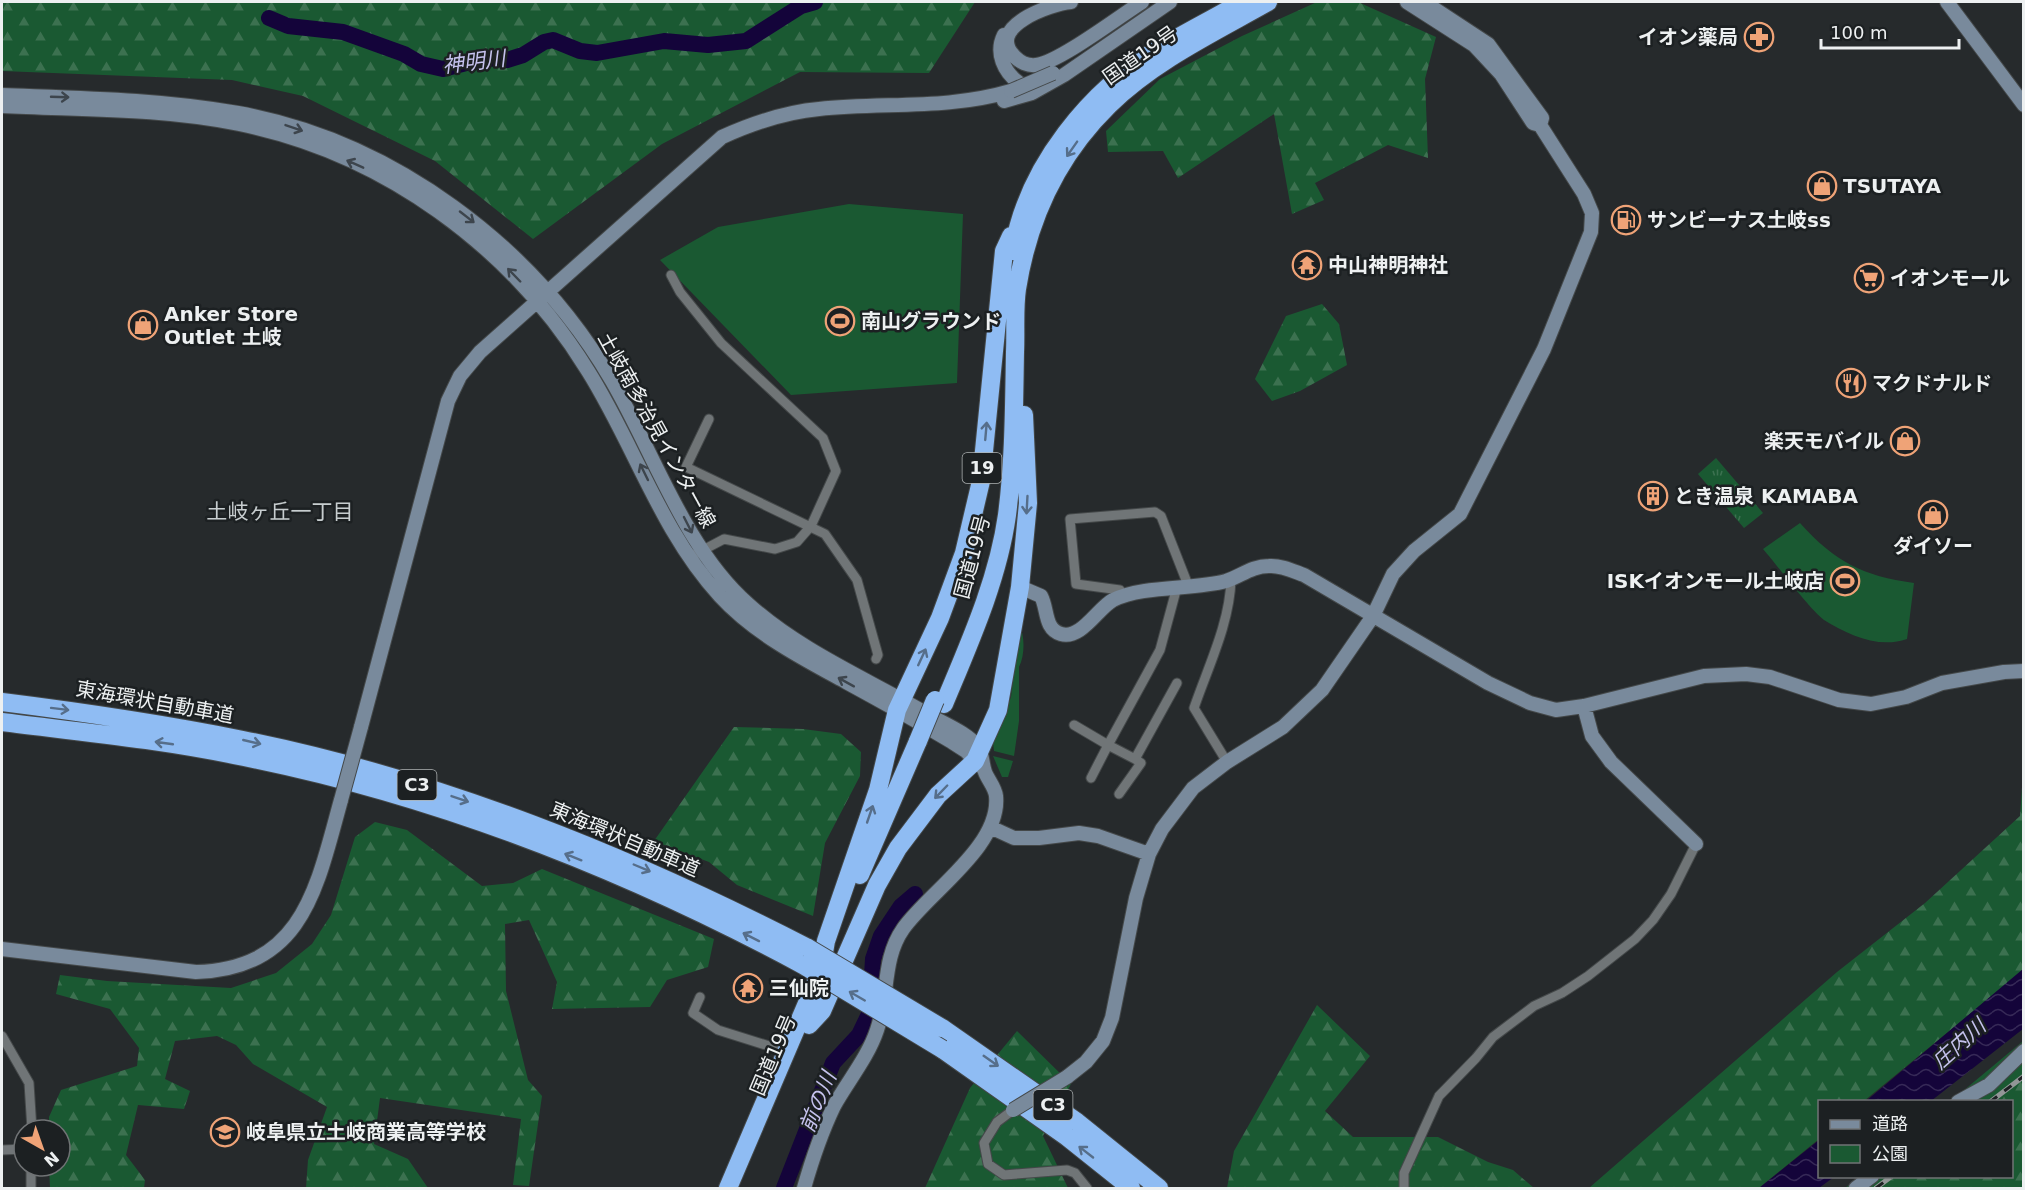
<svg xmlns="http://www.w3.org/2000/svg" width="2025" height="1190" font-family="'DejaVu Sans','Noto Sans JP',sans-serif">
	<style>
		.green { fill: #1a5932 }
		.forest { fill: url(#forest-firs) }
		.park { fill: url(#park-tufts) }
		.water { fill: url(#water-waves) }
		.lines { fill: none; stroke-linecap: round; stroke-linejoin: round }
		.river { stroke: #14043a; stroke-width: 16 }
		.street-casing { stroke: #444849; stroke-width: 11 }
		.secondary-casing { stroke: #444849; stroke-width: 16 }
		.highway-casing { stroke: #444849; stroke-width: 20 }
		.street { stroke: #707577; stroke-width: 9 }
		.secondary { stroke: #798a9c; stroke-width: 14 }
		.highway { stroke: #8fbcf3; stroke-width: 18 }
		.rail-casing { stroke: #929697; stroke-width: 5 }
		.rail { stroke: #1c2022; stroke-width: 3; stroke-dasharray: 9; stroke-linecap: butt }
		.secondary-bridge-casing { stroke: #444849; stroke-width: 16; stroke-linecap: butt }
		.highway-bridge-casing { stroke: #444849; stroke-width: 20; stroke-linecap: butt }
		.secondary-bridge { stroke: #798a9c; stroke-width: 14 }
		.highway-bridge { stroke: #8fbcf3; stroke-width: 18 }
		.oneway { stroke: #3d454d }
		.oneway2 { stroke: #566e8a }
		.labels { text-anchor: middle; stroke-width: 5; stroke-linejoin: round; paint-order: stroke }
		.shield { fill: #1c2022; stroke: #aeb2b3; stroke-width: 1.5 }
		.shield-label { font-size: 18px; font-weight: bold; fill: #edf0f1 }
		.poi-label { font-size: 20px; font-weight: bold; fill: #edf0f1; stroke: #1c2022; text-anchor: start }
		.street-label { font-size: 20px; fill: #edf0f1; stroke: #1c2022 }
		.water-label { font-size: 21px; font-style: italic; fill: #c5c2ed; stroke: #1c2022 }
		.neighbourhood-label { font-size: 21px; fill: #c7cdcf; stroke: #1c2022 }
	</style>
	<defs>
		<pattern id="forest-firs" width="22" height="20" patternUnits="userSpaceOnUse" patternTransform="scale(1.5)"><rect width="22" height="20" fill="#1a5932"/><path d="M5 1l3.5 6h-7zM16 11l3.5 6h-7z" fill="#3c7150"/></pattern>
		<pattern id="park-tufts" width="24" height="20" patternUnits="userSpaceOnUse" patternTransform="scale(1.5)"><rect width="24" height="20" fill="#1a5932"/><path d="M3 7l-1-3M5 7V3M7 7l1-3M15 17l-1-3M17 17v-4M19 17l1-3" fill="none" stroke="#3c7150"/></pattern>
		<pattern id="water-waves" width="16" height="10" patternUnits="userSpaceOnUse" patternTransform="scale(1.5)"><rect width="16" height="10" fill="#14043a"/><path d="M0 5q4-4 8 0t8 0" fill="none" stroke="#362957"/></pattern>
	</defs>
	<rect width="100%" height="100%" fill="#262a2c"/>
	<path class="green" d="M849 204 963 214 957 383 791 395 660 260 718 227Z
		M1800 523C1835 562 1863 576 1914 583L1907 639C1879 649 1848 635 1824 620 1810 610 1777 565 1763 549Z
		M1019 623C1025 636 1025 655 1019 667V721L1014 756 994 751 993 743 1011 697Z
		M993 756 1013 761 1008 777H1002Z"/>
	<path class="forest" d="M2 2H975L929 73 800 72 662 144 533 239 435 161 303 96 232 80 2 71Z
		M1317 2H1358L1436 37 1425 79 1428 158 1388 145 1315 183 1324 200 1292 214 1274 114 1178 178 1163 151 1108 152 1106 131 1160 79 1242 36Z
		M1322 304 1339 324 1347 365 1300 391 1272 401 1255 379 1286 316Z
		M734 727 803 729 841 734 861 752 860 776 825 843 813 916 737 885 709 862 654 841Z
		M2023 773 2024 969 2015 977 1864 1101 1820 1102 1819 1139 1759 1188H1589L1837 972 1925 903 2020 816Z
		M375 822 407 830 482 886 513 883 542 869 714 939 708 967 667 980 650 1007 552 1009 557 982 529 920 505 924 506 991 528 1080 542 1096 529 1186 513 1185 521 1119 380 1098 374 1144 408 1159 428 1188H306L308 1160 327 1107 253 1064 236 1045 217 1036 175 1041 165 1079 190 1091 184 1109 138 1105 126 1155 145 1180 144 1188H50L49 1166H60V1130H49V1117L61 1090 137 1066 139 1048 110 1009 56 994 60 975 107 981 231 988 276 973 312 944 331 915 355 837Z
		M1317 1005 1370 1056 1325 1111 1353 1137H1438L1488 1162 1513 1170 1534 1188H1227L1234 1151Z
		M1017 1031 1071 1084 1043 1136 1068 1188H925L970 1088Z
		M2023 1041V1188H1845L1859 1177 2012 1176V1102L1951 1101Z"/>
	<path class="park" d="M1716 458 1763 513 1744 528 1698 474Z"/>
	<path class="water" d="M2023 969V1029L1931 1101H1866Z
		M1819 1140 1820 1176 1834 1177 1819 1188H1759Z"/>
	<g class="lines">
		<path class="river" d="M269 18 288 26 343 32 404 54 421 64 443 69 486 58 507 60 523 55 544 42 553 40 580 51 597 53 664 41 708 45 746 41 801 6 815 2
			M784 1188 833 1063 859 1035 870 1012 873 959 881 936 901 906 915 894"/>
		<g class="street-casing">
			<path id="street" d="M671 275 680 292 721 343 823 438 836 471 811 526 797 542 775 549 724 539 688 558
				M709 419 686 467 825 534 857 580 878 655 876 659
				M1120 590 1076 584 1070 519 1155 512 1161 516 1188 585
				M1177 683 1135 759 1108 745 1160 650 1177 587
				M1074 725 1108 745 1091 778
				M1227 762 1194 708C1208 667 1230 623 1231 579
				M1119 794 1141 763 1135 759
				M700 997 693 1013 718 1030 788 1052
				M2 1036 29 1083 32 1130
				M1013 1110 997 1122 984 1143 988 1164 1004 1175 1067 1170 1075 1173 1087 1188
				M2 1150 24 1149
				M31 1188V1166
				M1404 1188V1173L1439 1096 1476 1058 1493 1037 1534 1006 1562 993 1588 976 1635 939 1653 920 1671 894 1696 844"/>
		</g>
		<g class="secondary-casing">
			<path id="secondary" d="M1071 2C1051 4 984 27 1015 57 1020 62 1028 66 1036 65 1058 63 1120 16 1142 2
				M1424 2 1488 44 1542 118 1540 125
				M1947 2 2024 105
				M1004 35C995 53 1004 72 1019 83
				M2 95C80 98 160 99 238 113 393 141 533 246 612 381 654 453 685 549 748 604 800 651 867 679 927 714 942 723 968 733 978 747 983 755 982 764 985 772 988 780 995 787 996 796 1001 846 929 892 903 929 882 959 889 996 877 1030 868 1057 848 1081 834 1106 821 1133 812 1160 804 1188
				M1004 101 1032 93 1064 75 1170 2
				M2 106C80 110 161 108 239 124 383 153 511 246 588 371 634 444 661 532 720 596 755 634 802 658 846 682 881 701 917 721 952 742L966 751 980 766
				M1020 587 1041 596C1048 609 1044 629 1061 634 1081 640 1098 608 1113 600 1143 585 1193 590 1226 581 1241 576 1252 566 1269 566 1281 565 1293 571 1304 575L1488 683 1530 703 1556 710 1584 706 1704 676 1746 674 1770 677 1839 700 1871 704 1906 697 1942 683 2004 672 2024 671
				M1584 706 1592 736 1611 762 1696 844
				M361 727 448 401 460 376 480 352 722 137C753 123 785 112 819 109 884 102 947 110 1011 91
				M990 827 1014 838H1039L1079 833 1098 836 1149 854
				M2 949 196 972C304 969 317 886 341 800
				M1067 1077 1086 1062 1103 1041 1112 1018 1136 898 1149 854 1162 829 1193 788 1227 762 1283 727 1322 690 1373 616 1393 574 1414 551 1460 514 1544 349 1591 232 1592 213 1584 194 1540 125 1533 123 1501 74 1474 45 1407 2
				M1958 1102 1989 1085 2024 1051
				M1856 1188 1872 1176"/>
		</g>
		<g class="highway-casing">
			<path id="highway" d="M1013 251C1027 166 1090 90 1163 46 1189 31 1216 17 1242 2
				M2 702C82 712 163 724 243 740 441 780 629 856 808 948
				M944 704C969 644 998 580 1007 515 1014 461 1014 406 1015 352 1016 331 1014 309 1017 289 1028 219 1058 155 1109 105 1154 61 1213 33 1268 2
				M2 722C82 732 164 740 244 757 439 796 628 871 803 965
				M860 875 918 741
				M821 970 826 941 878 790 897 710 940 618 964 553 981 481 1004 251 1011 236
				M809 1025 822 1011 877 885 898 848 938 795 975 761 998 710 1020 587 1028 503 1024 415
				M942 1028 1077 1122 1159 1188
				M942 1049 1067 1137 1131 1188
				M728 1188 825 961"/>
		</g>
		<use href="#street" class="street"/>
		<use href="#secondary" class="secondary"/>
		<use href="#highway" class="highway"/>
		<g class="rail-casing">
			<path id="rail" d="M1990 1102 2024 1076
				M1876 1188 1892 1176"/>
		</g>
		<use href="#rail" class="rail"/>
		<g class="secondary-bridge-casing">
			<path id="secondary-bridge" d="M1011 91 1053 73
				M341 800 361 727
				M1013 1110 1067 1077"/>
		</g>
		<g class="highway-bridge-casing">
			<path id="highway-bridge" d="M918 741 935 700
				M808 948 942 1028
				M803 965 942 1049"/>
		</g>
		<use href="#secondary-bridge" class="secondary-bridge"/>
		<use href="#highway-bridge" class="highway-bridge"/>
	</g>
	<defs><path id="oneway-shaft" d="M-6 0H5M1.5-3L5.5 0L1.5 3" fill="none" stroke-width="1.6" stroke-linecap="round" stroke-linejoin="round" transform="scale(1.5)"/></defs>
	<g class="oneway">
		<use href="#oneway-shaft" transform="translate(60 97) rotate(2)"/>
		<use href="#oneway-shaft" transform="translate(294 128) rotate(19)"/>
		<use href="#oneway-shaft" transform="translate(355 164) rotate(-156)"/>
		<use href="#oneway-shaft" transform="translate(467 217) rotate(38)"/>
		<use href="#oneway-shaft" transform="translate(514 275) rotate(-134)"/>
		<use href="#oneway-shaft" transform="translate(644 472) rotate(-116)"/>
		<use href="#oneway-shaft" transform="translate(688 525) rotate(63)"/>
		<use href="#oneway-shaft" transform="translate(846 682) rotate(-151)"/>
	</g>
	<g class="oneway2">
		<use href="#oneway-shaft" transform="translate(1072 149) rotate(125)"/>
		<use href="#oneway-shaft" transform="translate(986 431) rotate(-85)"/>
		<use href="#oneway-shaft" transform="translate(1027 505) rotate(93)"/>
		<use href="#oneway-shaft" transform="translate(922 657) rotate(-65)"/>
		<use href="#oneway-shaft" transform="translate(60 709) rotate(7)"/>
		<use href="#oneway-shaft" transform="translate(252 742) rotate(13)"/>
		<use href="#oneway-shaft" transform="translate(164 743) rotate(-172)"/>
		<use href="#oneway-shaft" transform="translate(941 792) rotate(134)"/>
		<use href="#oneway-shaft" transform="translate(460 799) rotate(19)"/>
		<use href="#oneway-shaft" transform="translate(870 814) rotate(-71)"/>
		<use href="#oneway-shaft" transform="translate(573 857) rotate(-158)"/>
		<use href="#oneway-shaft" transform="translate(642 868) rotate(23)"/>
		<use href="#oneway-shaft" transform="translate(751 937) rotate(-153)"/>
		<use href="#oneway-shaft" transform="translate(857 996) rotate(-150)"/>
		<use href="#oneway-shaft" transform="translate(991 1061) rotate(35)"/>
		<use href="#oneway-shaft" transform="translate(1086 1152) rotate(-142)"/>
	</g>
	<defs>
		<g id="pharmacy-ring" transform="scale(1.5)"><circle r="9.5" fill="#1c2022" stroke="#efa377" stroke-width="1.5"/><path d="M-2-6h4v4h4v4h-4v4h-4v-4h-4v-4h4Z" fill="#efa377"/></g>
		<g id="shop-ring" transform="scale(1.5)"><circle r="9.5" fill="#1c2022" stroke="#efa377" stroke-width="1.5"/><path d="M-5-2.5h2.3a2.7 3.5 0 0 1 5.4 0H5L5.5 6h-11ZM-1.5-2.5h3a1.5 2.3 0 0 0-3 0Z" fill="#efa377"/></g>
		<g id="fuel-ring" transform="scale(1.5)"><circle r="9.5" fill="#1c2022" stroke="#efa377" stroke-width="1.5"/><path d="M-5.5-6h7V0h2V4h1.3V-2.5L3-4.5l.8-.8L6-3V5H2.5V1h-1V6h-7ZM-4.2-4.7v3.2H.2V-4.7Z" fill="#efa377"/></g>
		<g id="temple-ring" transform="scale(1.5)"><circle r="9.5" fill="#1c2022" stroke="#efa377" stroke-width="1.5"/><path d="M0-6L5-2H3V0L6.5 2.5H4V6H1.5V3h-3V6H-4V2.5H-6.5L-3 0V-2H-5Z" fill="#efa377"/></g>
		<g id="supermarket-ring" transform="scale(1.5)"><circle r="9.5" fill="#1c2022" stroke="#efa377" stroke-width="1.5"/><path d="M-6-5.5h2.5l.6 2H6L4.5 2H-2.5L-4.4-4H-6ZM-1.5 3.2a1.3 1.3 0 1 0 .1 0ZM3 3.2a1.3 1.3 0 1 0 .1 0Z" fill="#efa377"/></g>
		<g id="stadium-ring" transform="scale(1.5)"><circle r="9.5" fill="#1c2022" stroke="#efa377" stroke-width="1.5"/><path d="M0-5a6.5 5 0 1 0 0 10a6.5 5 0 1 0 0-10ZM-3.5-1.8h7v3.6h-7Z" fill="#efa377"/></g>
		<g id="restaurant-ring" transform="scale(1.5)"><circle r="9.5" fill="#1c2022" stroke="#efa377" stroke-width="1.5"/><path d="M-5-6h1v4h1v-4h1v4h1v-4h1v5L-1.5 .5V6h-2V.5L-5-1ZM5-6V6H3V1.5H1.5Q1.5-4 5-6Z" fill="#efa377"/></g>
		<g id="building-ring" transform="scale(1.5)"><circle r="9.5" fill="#1c2022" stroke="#efa377" stroke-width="1.5"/><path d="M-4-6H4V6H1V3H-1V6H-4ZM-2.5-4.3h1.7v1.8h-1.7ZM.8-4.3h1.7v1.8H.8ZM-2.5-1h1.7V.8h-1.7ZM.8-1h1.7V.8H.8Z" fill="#efa377"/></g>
		<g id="school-ring" transform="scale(1.5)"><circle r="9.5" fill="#1c2022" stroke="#efa377" stroke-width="1.5"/><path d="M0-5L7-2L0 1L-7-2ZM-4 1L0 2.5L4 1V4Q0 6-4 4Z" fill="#efa377"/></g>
	</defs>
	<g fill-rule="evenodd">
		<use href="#pharmacy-ring" x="1759" y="37"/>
		<use href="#shop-ring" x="1822" y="186"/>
		<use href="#fuel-ring" x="1626" y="220"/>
		<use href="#temple-ring" x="1307" y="265"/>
		<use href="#supermarket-ring" x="1869" y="278"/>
		<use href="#stadium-ring" x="840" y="321"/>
		<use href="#shop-ring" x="143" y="325"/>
		<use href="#restaurant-ring" x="1851" y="383"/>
		<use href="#shop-ring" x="1905" y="441"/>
		<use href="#building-ring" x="1653" y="496"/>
		<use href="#shop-ring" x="1933" y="515"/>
		<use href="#stadium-ring" x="1845" y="581"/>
		<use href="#temple-ring" x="748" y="988"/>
		<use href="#school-ring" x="225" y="1132"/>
	</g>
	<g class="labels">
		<g class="shield">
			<rect x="962.5" y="453" width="39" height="30" rx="4.5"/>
			<rect x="397.5" y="770" width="39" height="30" rx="4.5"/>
			<rect x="1033.5" y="1090" width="39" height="30" rx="4.5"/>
		</g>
		<g class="shield-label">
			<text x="982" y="474">19</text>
			<text x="417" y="791">C3</text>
			<text x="1053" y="1111">C3</text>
		</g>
		<g class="poi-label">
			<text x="1738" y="44" text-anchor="end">イオン薬局</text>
			<text x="1843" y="193">TSUTAYA</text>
			<text x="1647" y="227">サンビーナス土岐ss</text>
			<text x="1328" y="272">中山神明神社</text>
			<text x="1890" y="285">イオンモール</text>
			<text x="164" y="321">Anker Store<tspan x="164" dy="23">Outlet 土岐</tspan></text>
			<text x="861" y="328">南山グラウンド</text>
			<text x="1872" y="390">マクドナルド</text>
			<text x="1884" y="448" text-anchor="end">楽天モバイル</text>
			<text x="1674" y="503">とき温泉 KAMABA</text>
			<text x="1933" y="553" text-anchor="middle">ダイソー</text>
			<text x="1824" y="588" text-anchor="end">ISKイオンモール土岐店</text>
			<text x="769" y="995">三仙院</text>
			<text x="246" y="1139">岐阜県立土岐商業高等学校</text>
		</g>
		<g class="street-label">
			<text transform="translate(1140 55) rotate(-35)" y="7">国道19号</text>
			<text transform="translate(657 430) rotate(61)" y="7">土岐南多治見インター線</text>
			<text transform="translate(972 557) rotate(-75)" y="7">国道19号</text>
			<text transform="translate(155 702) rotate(10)" y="7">東海環状自動車道</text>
			<text transform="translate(625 839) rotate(23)" y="7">東海環状自動車道</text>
			<text transform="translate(773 1055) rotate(-67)" y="7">国道19号</text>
		</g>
		<g class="water-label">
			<text transform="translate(474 62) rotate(-7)" y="7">神明川</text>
			<text transform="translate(1959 1044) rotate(-42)" y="7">庄内川</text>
			<text transform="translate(818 1102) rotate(-68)" y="7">前の川</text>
		</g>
		<g class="neighbourhood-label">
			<text x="280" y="519">土岐ヶ丘一丁目</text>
		</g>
	</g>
	<rect width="2025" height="1190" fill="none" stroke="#edf0f1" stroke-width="6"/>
	<rect x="1818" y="1100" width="195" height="78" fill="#1c2022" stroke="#707375" stroke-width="1.5"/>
	<rect x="1830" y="1120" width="30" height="9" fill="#798a9c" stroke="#707375" stroke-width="1.5"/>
	<text x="1872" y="1130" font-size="18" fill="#edf0f1">道路</text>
	<rect x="1830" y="1145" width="30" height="18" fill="#1a5932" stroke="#707375" stroke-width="1.5"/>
	<text x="1872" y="1160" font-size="18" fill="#edf0f1">公園</text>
	<g transform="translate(42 1148) rotate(140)"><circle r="28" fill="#1c2022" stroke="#707375" stroke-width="1.5"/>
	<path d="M0-4.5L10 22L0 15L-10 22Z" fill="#efa377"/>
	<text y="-9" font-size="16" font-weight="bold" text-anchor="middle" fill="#edf0f1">N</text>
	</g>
	<path d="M1821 39v9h138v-9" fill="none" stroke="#edf0f1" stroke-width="3"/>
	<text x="1830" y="39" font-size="18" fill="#edf0f1" stroke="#1c2022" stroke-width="4.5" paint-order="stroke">100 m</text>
</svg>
